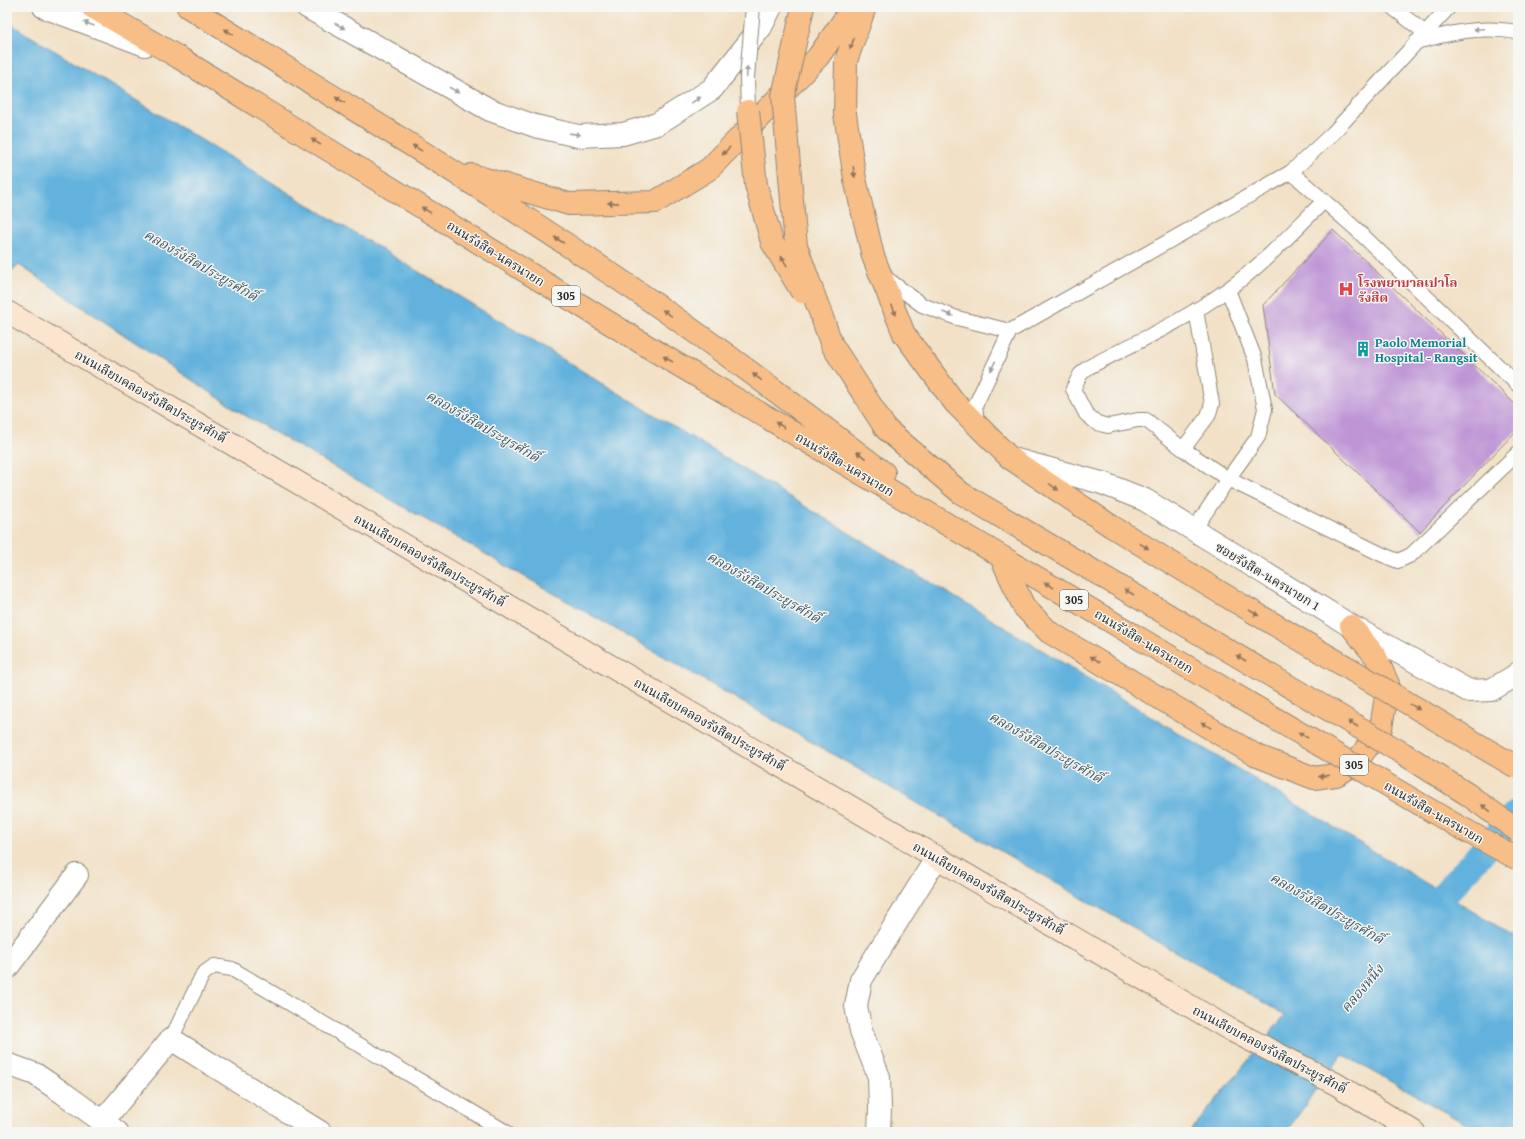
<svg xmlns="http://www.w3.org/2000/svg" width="1525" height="1139" font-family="'Gentium Book Plus','Noto Serif Thai',serif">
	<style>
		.water { fill: #63b2dd; stroke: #476e84 }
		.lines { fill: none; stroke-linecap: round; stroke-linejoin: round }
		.canal { stroke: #63b2dd; stroke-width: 27 }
		.building { fill: #be94d5 }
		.lane-casing { stroke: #8e8678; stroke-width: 16 }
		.street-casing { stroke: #8e8678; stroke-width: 24 }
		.secondary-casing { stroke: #8e8678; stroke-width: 24 }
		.primary-casing { stroke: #8e8678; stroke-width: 24 }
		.lane { stroke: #fff; stroke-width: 14 }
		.street { stroke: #fff; stroke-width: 22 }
		.secondary { stroke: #fce5cf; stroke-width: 22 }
		.primary { stroke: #f7be88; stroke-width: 22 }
		.lane-bridge-casing { stroke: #8e8678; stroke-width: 16; stroke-linecap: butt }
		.primary-bridge-casing { stroke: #8e8678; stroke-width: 24; stroke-linecap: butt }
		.highway-bridge-casing { stroke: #8e8678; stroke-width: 24; stroke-linecap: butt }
		.lane-bridge { stroke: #fff; stroke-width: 14 }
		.primary-bridge { stroke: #f7be88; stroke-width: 22 }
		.highway-bridge { stroke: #f7be88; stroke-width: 22 }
		.oneway { fill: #a0a0a0 }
		.oneway2 { fill: #91745a }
		.labels { text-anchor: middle; stroke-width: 3; stroke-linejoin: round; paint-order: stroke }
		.shield { fill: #f6f6f2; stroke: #686867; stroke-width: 1 }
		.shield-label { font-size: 12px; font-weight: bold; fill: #2b2b2b }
		.street-label { font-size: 13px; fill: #2b2b2b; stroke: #f6f6f2 }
		.health-label { font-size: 13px; font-weight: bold; fill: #be3a42; stroke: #f6f6f2; text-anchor: start }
		.culture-label { font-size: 13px; font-weight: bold; fill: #0d838f; stroke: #f6f6f2; text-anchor: start }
		.water-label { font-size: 14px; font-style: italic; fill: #3f5a69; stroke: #f6f6f2 }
	</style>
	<rect width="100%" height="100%" fill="#f6f6f2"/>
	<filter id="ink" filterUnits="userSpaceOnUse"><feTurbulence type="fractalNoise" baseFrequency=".025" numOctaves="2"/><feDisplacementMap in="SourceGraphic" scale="8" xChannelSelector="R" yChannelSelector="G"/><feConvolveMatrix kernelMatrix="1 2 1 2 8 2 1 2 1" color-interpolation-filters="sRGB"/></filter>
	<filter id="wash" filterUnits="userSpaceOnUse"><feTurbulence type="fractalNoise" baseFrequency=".012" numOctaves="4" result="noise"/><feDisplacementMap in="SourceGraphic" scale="16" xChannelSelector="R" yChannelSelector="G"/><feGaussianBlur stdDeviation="0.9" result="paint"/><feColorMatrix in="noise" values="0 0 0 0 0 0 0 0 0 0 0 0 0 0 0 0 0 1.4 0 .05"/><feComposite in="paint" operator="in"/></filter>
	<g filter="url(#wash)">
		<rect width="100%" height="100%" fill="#f2e1c6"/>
		<path class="water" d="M7 22 1518 939V1132H1480L1342 1054 1286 1132H1190L1285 1015 246 416 19 265 7 276Z"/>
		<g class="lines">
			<path class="canal" d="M1419 922 1518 812"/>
		</g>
		<g id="blocks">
			<path class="building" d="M1333 230 1518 407V429L1420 532 1275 394 1263 305Z"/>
		</g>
	</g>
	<g filter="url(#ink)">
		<use href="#blocks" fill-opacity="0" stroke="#8e8678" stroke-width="1"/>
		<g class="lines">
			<g class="lane-casing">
				<path id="lane" d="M1392 7 1424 32
					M1416 42C1451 33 1481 25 1518 32
					M1291 172 1356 229 1518 385
					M882 275 922 305 957 318 1010 331
					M1228 290 1255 359 1265 409 1258 437 1228 479 1183 449 1146 420H1138L1108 426 1097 423 1086 414 1073 389 1080 375 1087 368C1134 343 1184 321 1227 290 1263 265 1293 231 1324 201
					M977 425 975 406 1010 331 1291 172 1333 133 1449 7
					M1183 449 1208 416 1212 404 1196 310
					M1193 531 1228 479 1383 555 1398 561 1411 555 1518 453
					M171 1039 203 974 214 966 232 969 506 1132"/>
			</g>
			<g class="street-casing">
				<path id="street" d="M44 7 145 45
					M307 7 490 110 535 126 578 136 623 134 657 124 712 89 761 27 771 7
					M1013 459 1102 483 1145 500 1351 626 1469 691 1491 690 1513 677 1518 673
					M7 968 77 875
					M7 1064 35 1074 63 1093 117 1132
					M103 1121 171 1039 320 1132
					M879 1132 880 1109 879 1077 861 1031 856 1006 861 980 937 857"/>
			</g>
			<g class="secondary-casing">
				<path id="secondary" d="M7 312 1229 1029 1336 1084 1414 1132"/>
			</g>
			<g class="primary-casing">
				<path id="primary" d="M92 7 178 57 655 351 1191 669
					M188 7C327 93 466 177 602 268 699 332 792 403 884 473
					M865 7 846 61 845 114 855 179 873 256 904 334 955 403 1010 458 1111 526 1221 593
					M472 175 569 204 655 202 709 169 818 57 853 7
					M1001 557 1024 607 1049 632 1255 755 1314 778 1336 775 1355 764 1381 728 1388 684 1376 657 1351 626"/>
			</g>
			<use href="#lane" class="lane"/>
			<use href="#street" class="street"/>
			<use href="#secondary" class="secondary"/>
			<use href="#primary" class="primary"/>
			<g class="lane-bridge-casing">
				<path id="lane-bridge" d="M748 111 747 77 753 7"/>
			</g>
			<g class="primary-bridge-casing">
				<path id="primary-bridge" d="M1221 593 1518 768
					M1191 669 1452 823 1518 859"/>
			</g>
			<g class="highway-bridge-casing">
				<path id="highway-bridge" d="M803 7 783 96 796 246 832 345 886 429 961 493 1404 754 1467 794 1518 831
					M748 111 756 185 772 242 802 292"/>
			</g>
			<use href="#lane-bridge" class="lane-bridge"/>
			<use href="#primary-bridge" class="primary-bridge"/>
			<use href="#highway-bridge" class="highway-bridge"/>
		</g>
		<defs><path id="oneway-solid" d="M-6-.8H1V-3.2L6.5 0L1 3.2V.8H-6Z"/></defs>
		<g class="oneway">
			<use href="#oneway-solid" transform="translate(89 24) rotate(-160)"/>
			<use href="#oneway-solid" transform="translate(340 26) rotate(29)"/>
			<use href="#oneway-solid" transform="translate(1479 29) rotate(177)"/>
			<use href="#oneway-solid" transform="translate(747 72) rotate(-86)"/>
			<use href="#oneway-solid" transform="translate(454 90) rotate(29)"/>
			<use href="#oneway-solid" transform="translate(696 100) rotate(-32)"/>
			<use href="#oneway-solid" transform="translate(575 134) rotate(8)"/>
			<use href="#oneway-solid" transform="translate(948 314) rotate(20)"/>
			<use href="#oneway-solid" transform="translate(993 366) rotate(116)"/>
		</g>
		<g class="oneway2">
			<use href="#oneway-solid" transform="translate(229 32) rotate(-148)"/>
			<use href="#oneway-solid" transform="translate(852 44) rotate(109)"/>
			<use href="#oneway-solid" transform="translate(340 100) rotate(-148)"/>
			<use href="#oneway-solid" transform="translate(316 142) rotate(-148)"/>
			<use href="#oneway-solid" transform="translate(417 148) rotate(-148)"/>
			<use href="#oneway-solid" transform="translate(726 151) rotate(134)"/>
			<use href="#oneway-solid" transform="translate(854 172) rotate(82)"/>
			<use href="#oneway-solid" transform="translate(613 203) rotate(179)"/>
			<use href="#oneway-solid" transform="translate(426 210) rotate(-148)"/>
			<use href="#oneway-solid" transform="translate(559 240) rotate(-147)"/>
			<use href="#oneway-solid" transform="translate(784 261) rotate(-122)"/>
			<use href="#oneway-solid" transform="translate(894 310) rotate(68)"/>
			<use href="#oneway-solid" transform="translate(667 313) rotate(-145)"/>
			<use href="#oneway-solid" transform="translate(668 359) rotate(-149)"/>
			<use href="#oneway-solid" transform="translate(757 377) rotate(-143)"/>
			<use href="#oneway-solid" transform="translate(780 425) rotate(-149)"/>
			<use href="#oneway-solid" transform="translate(861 455) rotate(-143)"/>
			<use href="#oneway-solid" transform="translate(1054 487) rotate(34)"/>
			<use href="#oneway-solid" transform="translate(1144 546) rotate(31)"/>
			<use href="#oneway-solid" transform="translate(1049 585) rotate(-149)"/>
			<use href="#oneway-solid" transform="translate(1129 592) rotate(-150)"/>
			<use href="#oneway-solid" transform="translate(1254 613) rotate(31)"/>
			<use href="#oneway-solid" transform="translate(1241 658) rotate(-150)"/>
			<use href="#oneway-solid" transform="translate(1095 659) rotate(-149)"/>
			<use href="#oneway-solid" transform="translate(1415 707) rotate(31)"/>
			<use href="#oneway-solid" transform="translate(1353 724) rotate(-150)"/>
			<use href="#oneway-solid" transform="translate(1206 725) rotate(-149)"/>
			<use href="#oneway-solid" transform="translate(1303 735) rotate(-149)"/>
			<use href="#oneway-solid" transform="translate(1324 776) rotate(173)"/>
			<use href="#oneway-solid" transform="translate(1486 808) rotate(-144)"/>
		</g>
	</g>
	<defs>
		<g id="hospital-bare" transform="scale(1.2)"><path d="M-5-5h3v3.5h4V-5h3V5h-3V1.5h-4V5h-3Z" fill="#e0444e" stroke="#f6f6f2" stroke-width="2.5" paint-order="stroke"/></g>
		<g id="building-bare" transform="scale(1.2)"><path d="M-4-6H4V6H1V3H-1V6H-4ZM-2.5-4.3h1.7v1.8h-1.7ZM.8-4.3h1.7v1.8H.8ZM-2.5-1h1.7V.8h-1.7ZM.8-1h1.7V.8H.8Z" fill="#0f9aa8" stroke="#f6f6f2" stroke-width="2.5" paint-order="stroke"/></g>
	</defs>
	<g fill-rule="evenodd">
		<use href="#hospital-bare" x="1346" y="289"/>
		<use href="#building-bare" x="1363" y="349"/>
	</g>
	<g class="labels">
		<g class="shield">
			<rect x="552" y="286" width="28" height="20" rx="3"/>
			<rect x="1060" y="590" width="28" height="20" rx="3"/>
			<rect x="1340" y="755" width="28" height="20" rx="3"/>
		</g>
		<g class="shield-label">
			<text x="566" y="300">305</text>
			<text x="1074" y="604">305</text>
			<text x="1354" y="769">305</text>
		</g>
		<g class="street-label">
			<text transform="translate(496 253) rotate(32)" y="5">ถนนรังสิต-นครนายก</text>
			<text transform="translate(151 396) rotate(30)" y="5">ถนนเลียบคลองรังสิตประยูรศักดิ์</text>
			<text transform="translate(845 464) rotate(31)" y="5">ถนนรังสิต-นครนายก</text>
			<text transform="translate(430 560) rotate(30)" y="5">ถนนเลียบคลองรังสิตประยูรศักดิ์</text>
			<text transform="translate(1268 576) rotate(31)" y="5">ซอยรังสิต-นครนายก 1</text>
			<text transform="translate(1144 641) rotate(31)" y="5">ถนนรังสิต-นครนายก</text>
			<text transform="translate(710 724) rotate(30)" y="5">ถนนเลียบคลองรังสิตประยูรศักดิ์</text>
			<text transform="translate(1434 812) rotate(30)" y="5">ถนนรังสิต-นครนายก</text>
			<text transform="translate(989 888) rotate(30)" y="5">ถนนเลียบคลองรังสิตประยูรศักดิ์</text>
			<text transform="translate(1270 1049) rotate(28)" y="5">ถนนเลียบคลองรังสิตประยูรศักดิ์</text>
		</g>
		<g class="health-label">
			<text x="1358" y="287">โรงพยาบาลเปาโล<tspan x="1358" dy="15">รังสิต</tspan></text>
		</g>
		<g class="culture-label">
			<text x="1375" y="347">Paolo Memorial<tspan x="1375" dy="15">Hospital - Rangsit</tspan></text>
		</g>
		<g class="water-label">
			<text transform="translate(201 265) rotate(30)" y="5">คลองรังสิตประยูรศักดิ์</text>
			<text transform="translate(483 426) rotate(30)" y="5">คลองรังสิตประยูรศักดิ์</text>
			<text transform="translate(764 587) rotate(30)" y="5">คลองรังสิตประยูรศักดิ์</text>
			<text transform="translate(1046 747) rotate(30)" y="5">คลองรังสิตประยูรศักดิ์</text>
			<text transform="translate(1327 908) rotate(30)" y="5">คลองรังสิตประยูรศักดิ์</text>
			<text transform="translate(1362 988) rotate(-50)" y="5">คลองหนึ่ง</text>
		</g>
	</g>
	<rect width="1525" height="1139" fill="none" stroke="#f6f6f2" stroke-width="24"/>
</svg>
